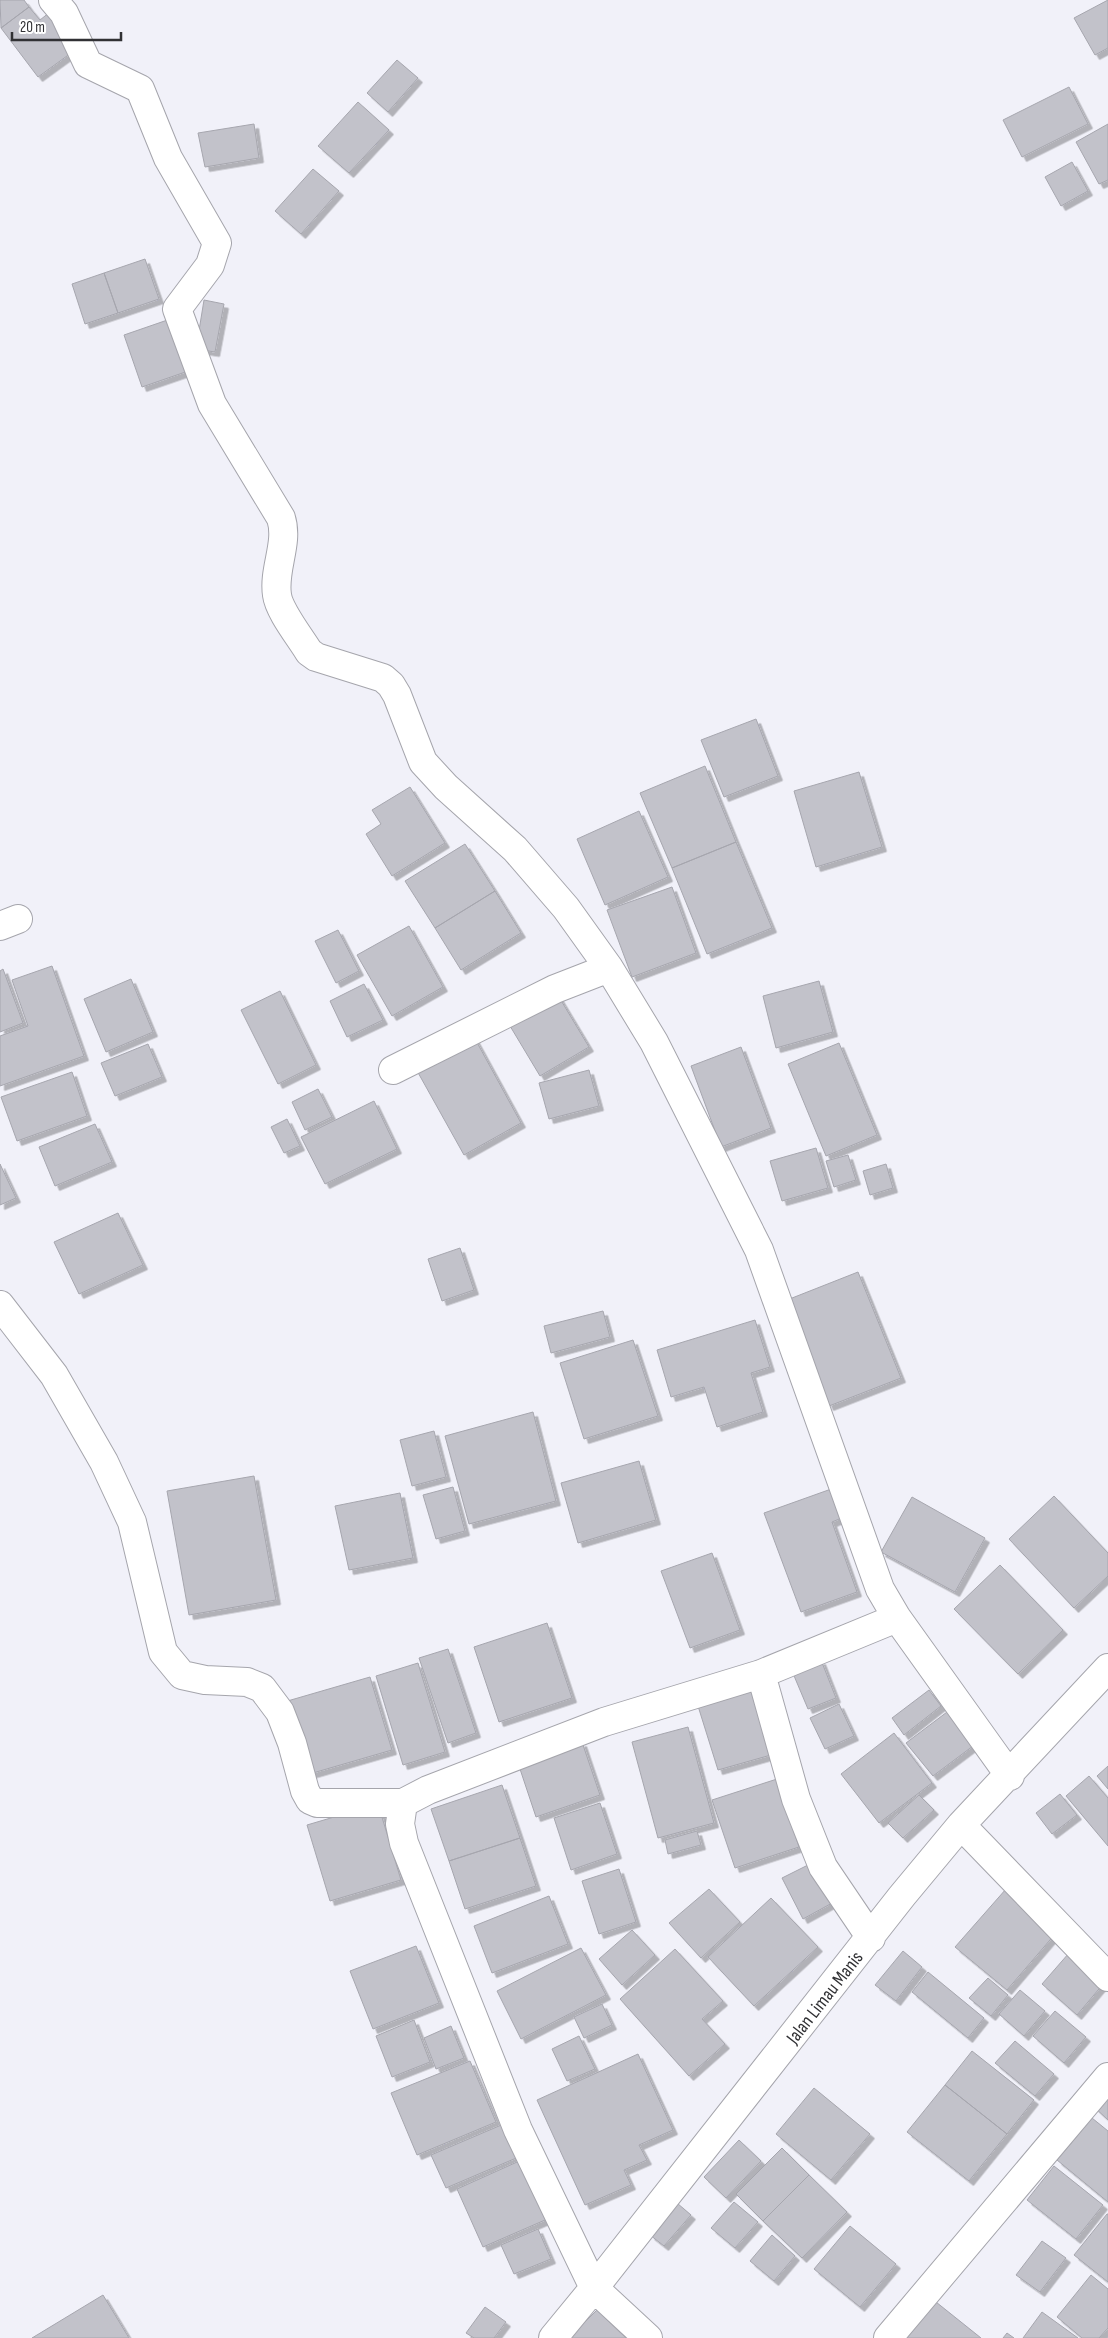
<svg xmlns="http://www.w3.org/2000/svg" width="1108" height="2338" font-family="'Sofia Sans Condensed',sans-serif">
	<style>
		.building { fill: #c2c2ca; stroke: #a6a6ae; filter: url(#shadow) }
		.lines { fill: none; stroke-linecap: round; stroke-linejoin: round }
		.minor-casing { stroke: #a5a5ac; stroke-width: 30 }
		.minor { stroke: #fff; stroke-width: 28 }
		.labels { text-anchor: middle; stroke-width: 5; stroke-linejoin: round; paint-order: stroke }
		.street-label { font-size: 19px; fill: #313134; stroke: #fff }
	</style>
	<defs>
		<filter id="shadow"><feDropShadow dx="4.5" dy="4.5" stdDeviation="0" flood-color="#0004"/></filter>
	</defs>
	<rect width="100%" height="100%" fill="#f1f1f9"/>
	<path class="building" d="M0 0H24L29 7 1 28Z
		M1108 0V48L1095 55 1074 18Z
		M29 7 40 20 50 12 78 48 38 77 1 28Z
		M397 60 418 78 388 112 367 93Z
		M1069 87 1088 124 1022 157 1003 120Z
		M358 102 389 130 349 173 318 146Z
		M254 124 259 158 205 167 198 133Z
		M1108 124V180L1099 184 1076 142Z
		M1072 162 1088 191 1061 206 1045 177Z
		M313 169 339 191 301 234 275 211Z
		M145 259 159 299 118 313 104 273Z
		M104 273 118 313 85 324 72 284Z
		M204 300 224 304 215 352 196 349Z
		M179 316 197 368 142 387 124 335Z
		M756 719 778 776 724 797 701 740Z
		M705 766 736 842 672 868 640 793Z
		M859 772 882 847 816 867 794 791Z
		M410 787 445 843 392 876 366 834 381 824 372 810Z
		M639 811 668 877 605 905 577 839Z
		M736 842 772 928 707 954 672 868Z
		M465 844 495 891 435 928 405 881Z
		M672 887 696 953 632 977 607 910Z
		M495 891 521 933 461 970 435 928Z
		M409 926 443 987 392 1016 357 955Z
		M338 930 359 971 336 983 315 941Z
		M52 966 84 1056 0 1086V1036L28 1026 12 980Z
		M3 969 23 1023 0 1032V971Z
		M131 979 153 1032 106 1052 84 999Z
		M819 981 833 1032 776 1048 763 996Z
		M364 984 383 1020 347 1037 330 1001Z
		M280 991 316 1065 278 1084 241 1010Z
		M556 992 589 1047 540 1076 507 1021Z
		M474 1037 521 1123 464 1155 416 1069Z
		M839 1043 877 1135 826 1156 788 1064Z
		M148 1044 162 1077 115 1096 101 1063Z
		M741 1047 771 1128 721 1147 691 1066Z
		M589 1070 599 1106 549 1119 539 1083Z
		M72 1072 87 1116 17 1141 1 1097Z
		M318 1089 332 1117 305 1130 292 1102Z
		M374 1101 397 1149 325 1184 301 1137Z
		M287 1119 300 1146 284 1153 271 1127Z
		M95 1124 112 1162 55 1186 39 1147Z
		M816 1148 828 1188 782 1201 770 1161Z
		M848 1155 856 1180 834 1187 826 1161Z
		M0 1164 16 1198 0 1205Z
		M886 1164 893 1188 870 1195 863 1171Z
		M118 1213 143 1265 79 1294 54 1242Z
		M460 1248 474 1290 442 1301 428 1259Z
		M858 1272 901 1378 829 1406 787 1300Z
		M603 1311 610 1337 551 1353 544 1326Z
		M755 1320 770 1367 751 1373 763 1412 717 1427 704 1387 671 1397 657 1350Z
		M633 1340 658 1416 584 1439 560 1363Z
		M533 1412 556 1501 469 1524 445 1436Z
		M434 1431 446 1477 412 1486 400 1440Z
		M639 1461 656 1520 578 1543 561 1483Z
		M254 1476 276 1600 189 1615 167 1491Z
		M453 1487 465 1531 436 1539 423 1495Z
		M834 1488 844 1517 832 1522 857 1592 801 1612 764 1513Z
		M400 1493 413 1558 349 1570 335 1506Z
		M1054 1496 1108 1553V1576L1074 1608 1009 1539Z
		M912 1497 985 1538 955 1592 881 1552Z
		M712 1553 740 1630 690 1648 661 1571Z
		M1000 1565 1063 1630 1018 1674 954 1609Z
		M547 1623 572 1698 499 1722 474 1647Z
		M448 1649 476 1733 448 1743 419 1658Z
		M821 1660 836 1698 808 1709 792 1671Z
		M418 1663 445 1752 403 1765 376 1676Z
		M370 1677 392 1750 306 1775 284 1702Z
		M758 1688 778 1753 718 1770 698 1706Z
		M929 1690 941 1706 904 1735 892 1718Z
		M839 1704 854 1736 825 1749 810 1718Z
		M947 1712 973 1746 933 1776 906 1743Z
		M688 1727 714 1823 658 1838 632 1742Z
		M894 1733 932 1783 879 1823 841 1774Z
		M582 1742 600 1795 536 1817 518 1763Z
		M1108 1766V1789L1097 1776Z
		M1089 1776 1108 1798V1846L1066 1796Z
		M777 1779 799 1847 735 1868 712 1800Z
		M502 1785 520 1838 449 1861 431 1809Z
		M1060 1794 1077 1815 1052 1834 1036 1813Z
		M919 1795 934 1810 903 1838 888 1823Z
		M600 1803 617 1854 571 1870 554 1818Z
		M378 1804 401 1880 330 1901 307 1825Z
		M697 1831 701 1845 668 1854 665 1840Z
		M520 1838 536 1886 465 1909 449 1861Z
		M814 1862 834 1902 803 1919 782 1878Z
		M619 1869 636 1922 599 1934 582 1881Z
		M709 1889 740 1922 701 1958 669 1923Z
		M1006 1889 1056 1933 1007 1990 955 1947Z
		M549 1896 568 1944 492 1973 474 1926Z
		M771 1898 818 1947 754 2006 708 1957Z
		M632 1930 655 1955 622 1985 599 1959Z
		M416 1946 439 2003 373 2029 350 1971Z
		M581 1948 606 1995 521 2039 497 1991Z
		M675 1949 723 2001 702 2019 725 2044 689 2076 620 1999Z
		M903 1951 922 1967 896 2001 875 1985Z
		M1069 1953 1104 1983 1077 2015 1042 1984Z
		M928 1972 984 2018 968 2038 912 1992Z
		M988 1978 1008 1995 991 2016 969 1998Z
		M1020 1990 1045 2011 1024 2036 999 2014Z
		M602 2004 612 2025 584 2038 574 2017Z
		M1055 2011 1086 2037 1064 2063 1033 2036Z
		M414 2020 430 2062 392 2077 376 2036Z
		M451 2026 464 2058 436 2069 424 2038Z
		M579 2036 595 2069 567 2081 552 2049Z
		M1015 2041 1054 2074 1035 2096 995 2063Z
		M972 2051 1034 2100 1007 2134 945 2085Z
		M638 2054 673 2130 639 2145 647 2160 624 2170 631 2185 585 2205 537 2100Z
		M470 2061 496 2122 417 2155 391 2093Z
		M945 2085 1007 2134 969 2181 907 2132Z
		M814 2088 870 2134 831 2180 776 2134Z
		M1108 2088V2120L1092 2105Z
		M1092 2118 1108 2131V2202L1057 2160Z
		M506 2123 521 2156 446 2188 431 2155Z
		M739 2140 761 2161 726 2198 704 2177Z
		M782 2148 809 2175 763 2221 736 2194Z
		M526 2158 552 2217 483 2247 457 2189Z
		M1054 2166 1103 2205 1076 2239 1027 2200Z
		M809 2175 847 2212 802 2258 763 2221Z
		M734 2202 758 2222 735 2248 711 2228Z
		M677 2203 691 2215 664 2246 650 2235Z
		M1107 2214H1108V2282L1074 2255Z
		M850 2226 896 2264 860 2307 814 2269Z
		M538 2229 551 2259 514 2274 501 2245Z
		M772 2235 795 2256 774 2281 750 2261Z
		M1042 2241 1066 2258 1040 2292 1016 2275Z
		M1091 2275 1108 2289V2328L1099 2338H1082L1057 2317Z
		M103 2295 129 2338H32Z
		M931 2298 981 2338H898Z
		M485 2307 506 2322 494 2338H474L466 2333Z
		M597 2310 626 2338H569Z
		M1042 2312 1078 2338H1023Z
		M1007 2333 1014 2338H1003Z"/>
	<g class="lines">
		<g class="minor-casing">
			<path id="minor" d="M53 0 64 13 88 64 140 89 168 158 217 243 210 265 177 309 212 404 281 518C289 543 273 569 277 595 279 611 300 637 309 652L316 657 383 678 391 685 397 695 423 762 446 787 515 849 566 908 609 968 654 1042 759 1250 880 1589 897 1618 1010 1776
				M0 926 18 919
				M393 1070 555 989 609 968
				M0 1305 54 1375 104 1462 132 1522 163 1652 182 1675 205 1680 247 1682 262 1688 280 1712 292 1743 305 1791 310 1800 317 1803H403
				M761 1674 796 1799 823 1867 871 1938
				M961 1825 1108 1977
				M553 2338 594 2288 902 1896 961 1825 1108 1668
				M648 2338 594 2288 518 2130 404 1843 400 1824 403 1803 428 1790 604 1722 761 1674 897 1618
				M888 2338 1108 2077"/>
		</g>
		<use href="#minor" class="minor"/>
	</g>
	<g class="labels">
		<g class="street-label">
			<text transform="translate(824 1997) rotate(-52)" y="7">Jalan Limau Manis</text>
		</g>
	</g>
	<path d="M12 32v8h109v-8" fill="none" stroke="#313134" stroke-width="2.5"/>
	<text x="20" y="32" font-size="15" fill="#313134" stroke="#ffffff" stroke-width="4" paint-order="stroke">20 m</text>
</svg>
